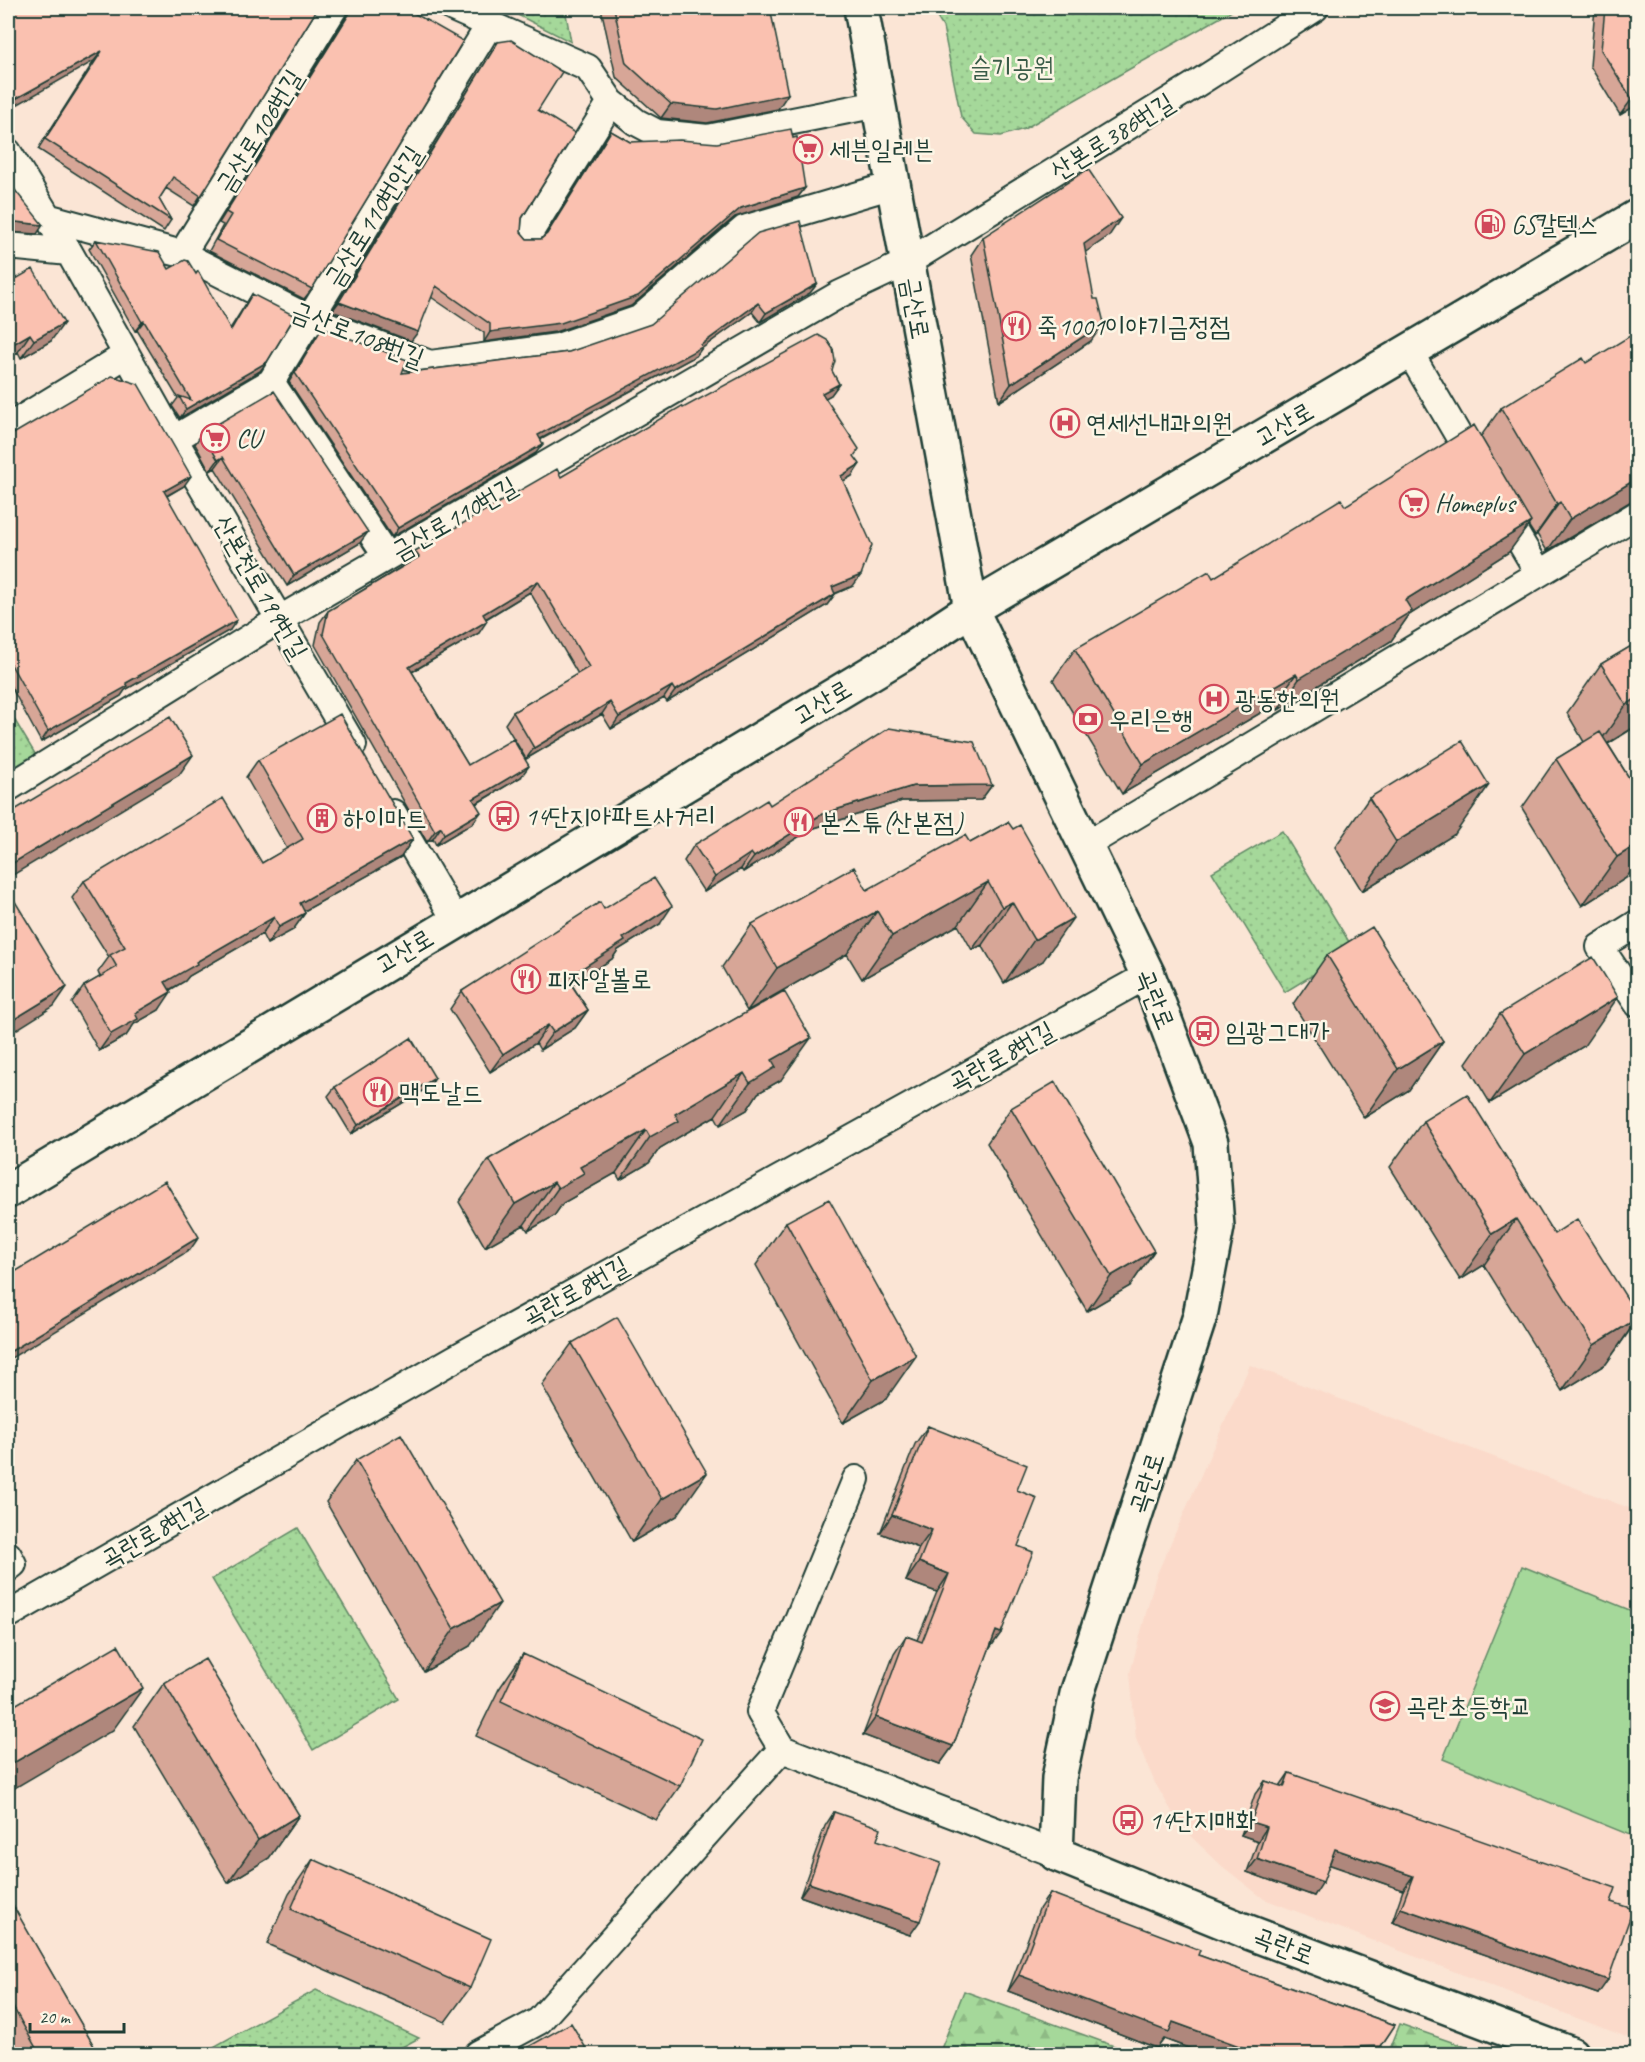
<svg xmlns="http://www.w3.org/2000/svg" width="1645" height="2062" font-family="Caveat,'Poor Story',sans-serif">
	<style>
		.built { fill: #fbdaca }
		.green { fill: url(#green-dots); stroke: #628a67; stroke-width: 1.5 }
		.forest { fill: url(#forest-firs); stroke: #628a67; stroke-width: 1.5 }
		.pitch { fill: #a5d89a; stroke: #628a67; stroke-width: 1.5 }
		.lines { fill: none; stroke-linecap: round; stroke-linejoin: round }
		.street-casing { stroke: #1f3d34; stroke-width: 30 }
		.secondary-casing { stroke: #1f3d34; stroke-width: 38 }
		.street { stroke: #fcf5e5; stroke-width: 26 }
		.secondary { stroke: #fcf5e5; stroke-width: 33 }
		.wall { fill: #d7a697; stroke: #1f3d34; stroke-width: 1.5 }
		.shaded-wall { fill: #af877b; stroke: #1f3d34; stroke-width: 1.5 }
		.building { fill: #fac1b0; stroke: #1f3d34; stroke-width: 1.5 }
		.labels { text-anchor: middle; stroke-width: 5; stroke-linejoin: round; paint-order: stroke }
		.park-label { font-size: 26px; fill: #3a5c48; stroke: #fcf5e5 }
		.street-label { font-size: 26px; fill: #1f3d34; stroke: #fcf5e5 }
		.poi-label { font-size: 26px; fill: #1f3d34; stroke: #fcf5e5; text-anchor: start }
	</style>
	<defs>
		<pattern id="green-dots" width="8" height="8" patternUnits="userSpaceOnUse" patternTransform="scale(1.5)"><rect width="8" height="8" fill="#a5d89a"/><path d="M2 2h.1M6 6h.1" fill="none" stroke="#8eba85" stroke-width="1.8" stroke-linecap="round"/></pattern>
		<pattern id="forest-firs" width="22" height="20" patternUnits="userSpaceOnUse" patternTransform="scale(1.5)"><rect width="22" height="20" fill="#a5d89a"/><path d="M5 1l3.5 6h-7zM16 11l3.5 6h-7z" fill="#8eba85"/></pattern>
	</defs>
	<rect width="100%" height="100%" fill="#fbe5d5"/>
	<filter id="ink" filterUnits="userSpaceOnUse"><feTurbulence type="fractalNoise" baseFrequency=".0167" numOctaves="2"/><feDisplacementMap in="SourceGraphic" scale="12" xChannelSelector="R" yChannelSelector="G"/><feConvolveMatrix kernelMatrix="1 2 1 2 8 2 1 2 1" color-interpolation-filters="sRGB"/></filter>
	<g filter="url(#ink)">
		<path class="built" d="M1250 1365 1637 1511V2041L1264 1899 1222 1866 1181 1827 1155 1783 1136 1739 1130 1673 1156 1576Z"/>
		<path class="green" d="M504 8H565L571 42Z
			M931 8H1237L1024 129 1001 136 976 134 961 117 943 27Z
			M8 709 40 762 8 782Z
			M1282 831 1354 950 1285 992 1212 872Z
			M298 1528 399 1699 313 1750 212 1579Z
			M316 1990 419 2038 389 2054H201Z"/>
		<path class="forest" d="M964 1991 1136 2054H939Z
			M1400 2024 1486 2054H1388Z"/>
		<path class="pitch" d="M1522 1566 1637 1613V1838L1443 1759Z"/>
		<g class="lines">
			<g class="street-casing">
				<path id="street" d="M453 8 588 68 611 102 636 122 657 133 708 138 878 104
					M8 152 69 252 174 439 353 745
					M47 217 182 254 308 318 430 364 558 347 639 319 744 229 893 185
					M528 235 611 102
					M8 246 69 252
					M182 254 334 8
					M1409 351 1475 464
					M8 427 126 355
					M174 439 271 382
					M1501 509 1539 573
					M387 557 271 382 490 24
					M8 788 280 619 840 294 908 262 1193 86 1315 8
					M393 813 456 921
					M1086 845 1638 514
					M1638 923 1600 947 1638 1004
					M8 1555 13 1564 8 1568
					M8 1615 454 1359 1148 975
					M782 1749 760 1712 856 1479
					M478 2054 539 2021 782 1749 1056 1854"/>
			</g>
			<g class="secondary-casing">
				<path id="secondary" d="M861 8 971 609 1148 975 1211 1143 1217 1227 1200 1316 1077 1694 1059 1778 1056 1854 1243 1930 1571 2054
					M8 1191 901 655 971 609 1638 216"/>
			</g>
			<use href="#street" class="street"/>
			<use href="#secondary" class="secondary"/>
		</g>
		<path class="wall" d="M8 8H318L194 206 166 188 159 199 171 220 164 231 38 149 94 61Z
			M349 8H405L312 289 304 299 209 251 223 225 219 223 347 16Z
			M601 8H770L778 109 707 123 661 118 616 77Z
			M1595 8H1638V104L1620 115 1590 66Z
			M498 42 538 110 522 218 521 232 527 239H541L546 235 611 131 630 142 805 188 798 197 735 217 631 306 555 332 484 342V333L431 297 411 341 332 311Z
			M1109 236 1085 252 1091 341 999 402 971 255 983 237Z
			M96 240 169 269 230 329 252 294 267 362 260 371 180 418 172 406 178 398 137 330 135 331 89 249Z
			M8 278 51 341 21 358 18 352 8 358Z
			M817 284 810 293 760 322 752 312 701 349 696 356 540 440 536 453 392 537 289 382 322 328 402 373 569 352Z
			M832 371 839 384 831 395 825 398 854 456 852 476 843 481 853 586 835 594 827 605 667 702 664 698 611 729 602 714 526 759 505 724 513 712 578 674 530 592 486 619 479 633 412 672 468 765 521 777 476 804 473 823 436 845 433 839 427 842 315 645 320 622 328 611 408 563V562L415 551 561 477 683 408Z
			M1501 408 1630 501 1547 551 1537 534 1535 536 1528 525 1509 552 1409 615 1391 641 1278 710 1274 705 1122 794 1053 680 1075 649 1213 578 1345 506 1481 436Z
			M202 433 360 543 287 586 215 468 210 471 195 444Z
			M8 437 184 486 167 496 230 630 125 690 121 696 41 742 8 681Z
			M1638 642V725L1608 744 1638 792V863L1626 878 1582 906 1522 808 1556 759 1584 742 1567 713 1601 664Z
			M258 760 413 839 401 857 304 911 305 913 293 930 267 944 262 934 189 976 185 981 170 990 159 1010 134 1024 126 1036 99 1051 72 1003 84 986 100 977 98 972 109 957 72 898 84 881 262 863 287 849 246 777Z
			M992 785 981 800 902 801 811 829 743 872 741 869 704 892 684 861 694 845 770 805Z
			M1369 798 1455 834 1362 891 1335 847Z
			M1008 822 1043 961 1004 983 982 945 972 950 958 925 862 979 847 954 747 1011 722 967 752 924 867 890 970 843Z
			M604 909 660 924 618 950 612 959 572 985 588 1010 575 1028 540 1050 536 1043 490 1072 450 1009 462 991Z
			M1327 955 1443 1041 1409 1090 1364 1118 1293 1004Z
			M784 991 781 1080 758 1093 747 1110 720 1125 715 1116 660 1148 649 1163 620 1180 616 1173 563 1203 554 1216 528 1231 524 1225 485 1247 459 1202 489 1159Z
			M1500 1014 1584 1046 1490 1103 1466 1063Z
			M435 1078 429 1087 351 1134 328 1096 335 1087Z
			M1011 1108 1154 1251 1130 1286 1087 1311 987 1143Z
			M1423 1121 1554 1234 1638 1316V1319L1606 1364 1562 1391 1484 1265 1460 1280 1390 1167Z
			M786 1222 886 1399 843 1423 756 1265Z
			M572 1343 677 1516 632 1542 542 1385Z
			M928 1426 1017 1490 1018 1546 989 1649 953 1746 940 1764 863 1735 894 1654 906 1636 917 1640 937 1592 906 1581 919 1548 880 1533 915 1444Z
			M356 1460 470 1646 424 1672 326 1502Z
			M523 1654 680 1786 656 1820 476 1736 499 1689Z
			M164 1683 299 1815 269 1858 228 1883 134 1726Z
			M1289 1773 1611 1902 1598 1994 1392 1922 1403 1890 1329 1864 1314 1896 1247 1872 1258 1841 1241 1835 1255 1794 1265 1781 1280 1786Z
			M834 1812 877 1840 910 1935 800 1896 825 1826Z
			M313 1859 470 1988 445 2022 267 1944 289 1894Z
			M1050 1893 1198 1955 1395 2025 1375 2055H1207L1164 2039 1157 2048 1008 1991 1039 1909Z
			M8 1897 99 2055H8Z
			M528 2047 590 2055H522Z"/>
		<path class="shaded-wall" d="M102 51 94 61 8 110V103Z
			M788 94 778 109 707 123 661 118 671 104Z
			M1638 95V104L1620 115 1632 99Z
			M805 188 798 197 735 217 631 306 555 332 484 342 490 332 741 208Z
			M1121 218 1109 236 1071 262 1084 244Z
			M16 222 43 225 37 234 8 232V224Z
			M817 284 810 293 760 322 766 313Z
			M339 302 418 332 411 341 332 311Z
			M758 303 752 312 701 349 696 356 531 444 538 435 701 345Z
			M144 321 137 330 135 331 142 322Z
			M64 323 51 341 21 358 34 340Z
			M1104 323 1091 341 999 402 1011 384Z
			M30 334 18 352 8 358V347Z
			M267 362 260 371 180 418 186 409Z
			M839 384 831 395 814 404 822 393Z
			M543 444 536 453 392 537 398 528Z
			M223 457 215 468 210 471 218 460Z
			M860 464 852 476 833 487 841 476Z
			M191 476 184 486 157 501 164 491Z
			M1638 478V497L1547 551 1570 519Z
			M1560 502 1537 534 1535 536 1557 504Z
			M1531 522 1509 552 1409 615 1391 641 1278 710 1299 679 1405 600Z
			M368 532 360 543 287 586 294 575Z
			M861 575 853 586 824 598 832 587Z
			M538 581 530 592 475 625 483 614Z
			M835 594 827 605 667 702 675 691Z
			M237 620 230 630 125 690 121 696 41 742 48 731 126 683Z
			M487 621 479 633 401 678 409 667Z
			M1296 674 1274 705 1122 794 1143 764Z
			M672 686 664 698 611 729 619 717Z
			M1638 697V725L1592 753 1626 705Z
			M610 702 602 714 526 759 534 748Z
			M193 755 179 775 8 878V866Z
			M529 766 521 777 465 810 473 799Z
			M992 785 981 800 902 801 811 829 743 872 754 857 822 814 913 786Z
			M1489 785 1455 834 1362 891 1396 842Z
			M481 812 473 823 436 845 444 834Z
			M441 827 433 839 427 842 435 831Z
			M413 839 401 857 288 920 300 903Z
			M1638 844V863L1626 878 1582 906 1617 857Z
			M751 853 741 869 704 892 715 877Z
			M988 882 958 925 862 979 892 936Z
			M1012 902 982 945 972 950 1002 907Z
			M672 906 660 924 618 950 612 959 555 996 567 978 623 938Z
			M877 911 847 954 747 1011 777 968Z
			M305 913 293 930 267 944 279 927Z
			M274 917 262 934 189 976 185 981 153 999 165 982 196 962Z
			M1073 918 1043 961 1004 983 1034 940Z
			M67 987 54 1006 8 1035V1023Z
			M171 992 159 1010 134 1024 126 1036 99 1051 111 1034 135 1013Z
			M1618 997 1584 1046 1490 1103 1525 1054Z
			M588 1010 575 1028 540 1050 553 1032Z
			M548 1025 536 1043 490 1072 503 1054Z
			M811 1038 781 1080 758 1093 747 1110 720 1125 750 1083 772 1060Z
			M1443 1041 1409 1090 1364 1118 1398 1069Z
			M744 1073 715 1116 660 1148 649 1163 620 1180 650 1137 675 1114Z
			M435 1078 429 1087 351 1134 358 1125Z
			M646 1130 616 1173 563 1203 554 1216 528 1231 558 1188 580 1167Z
			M554 1182 524 1225 485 1247 515 1204Z
			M1516 1219 1484 1265 1460 1280 1492 1234Z
			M199 1237 190 1250 8 1360V1353Z
			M1154 1251 1130 1286 1087 1311 1111 1276Z
			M1638 1318 1606 1364 1562 1391 1594 1345Z
			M916 1356 886 1399 843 1423 873 1380Z
			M707 1473 677 1516 632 1542 662 1499Z
			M892 1515 932 1530 919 1548 880 1533Z
			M919 1562 949 1574 937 1592 906 1581Z
			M500 1603 470 1646 424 1672 454 1629Z
			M996 1631 1001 1633 988 1651Z
			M143 1688 113 1730 8 1792V1766Z
			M876 1717 953 1746 940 1764 863 1735Z
			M299 1815 269 1858 228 1883 258 1840Z
			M1251 1822 1267 1827 1258 1841 1241 1835Z
			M1335 1849 1413 1876 1403 1890 1325 1863Z
			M1257 1859 1323 1882 1314 1896 1247 1872Z
			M809 1883 920 1921 910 1935 800 1896Z
			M1401 1908 1608 1980 1598 1994 1392 1922Z
			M1019 1975 1173 2022 1264 2055H1207L1164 2039 1157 2048 1008 1991Z
			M1381 2046 1375 2055H1340L1345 2047Z"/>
		<path class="building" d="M8 8H318L201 196 173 177 159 199 171 220 45 139 102 51 8 103Z
			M353 8H405L463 41 312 289 216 240 231 215 226 212Z
			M614 8H770L788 94 717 109 671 104 626 63Z
			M1605 8H1638V95L1632 99 1601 50Z
			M511 40 562 72 538 110 575 133 522 218 521 232 527 239H541L547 234 611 131 630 142 680 140 717 143 791 129 793 138 797 137 805 188 741 208 638 296 561 323 490 332V324L436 286 418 332 339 302 498 42Z
			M1088 169 1121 218 1084 244 1094 299H1098L1104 323 1011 384 983 237Z
			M8 184H10L43 225 16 222 8 224Z
			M800 221 817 284 766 313 758 303 701 345 702 347 538 435 543 444 398 528 295 373 322 328 407 360 402 373 569 352 651 324 758 233Z
			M96 240 159 252 169 269 185 260 188 261 196 274 198 271 231 330 252 294 295 316 267 362 186 409 179 396 191 400 144 321 142 322Z
			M33 269 64 323 34 340 30 334 8 347V278L14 274 16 279Z
			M1638 331V478L1570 519 1560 502 1557 504 1501 408 1583 358 1586 363Z
			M818 335 827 340 833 349 835 361 832 371 839 384 822 393 859 449 854 456 860 464 841 476 872 545 861 575 832 587 835 594 675 691 672 686 619 717 610 702 534 748 513 712 589 667 538 581 483 614 487 621 409 667 468 765 513 739 529 766 473 799 481 812 444 834 441 827 435 831 323 634 328 611 419 557 415 551 557 469 561 477 682 406 683 408Z
			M112 376 138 384 191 476 164 491 237 620 126 683 128 686 48 731 8 659V437Z
			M274 391 368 532 294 575 223 457 218 460 202 433Z
			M1474 425 1531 522 1405 600 1412 611 1299 679 1296 674 1143 764 1075 649 1209 571 1213 578 1341 499 1345 506Z
			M1638 642V697L1626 705 1601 664Z
			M340 714 413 839 300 903 305 913 279 927 274 917 196 962 197 964 165 982 171 992 135 1013 138 1019 111 1034 84 986 117 967 110 955 125 947 84 881 223 798 262 863 303 839 258 760Z
			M170 717 193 755 8 866V814Z
			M889 728 974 742 992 785 913 786 822 814 754 857 751 853 715 877 694 845 767 800 770 805Z
			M1600 732 1638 792V844L1617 857 1556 759Z
			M1462 741 1489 785 1396 842 1369 798Z
			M1008 822 1013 829 1020 825 1073 918 1034 940 1012 902 1002 907 988 882 892 936 877 911 777 968 752 924 854 867 867 890 965 835 970 843Z
			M654 878 672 906 623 938 625 941 567 978 588 1010 553 1032 548 1025 503 1054 462 991 600 902 604 909Z
			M8 890 67 987 8 1023Z
			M1372 927 1443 1041 1398 1069 1327 955Z
			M1593 957 1618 997 1525 1054 1500 1014Z
			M784 991 811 1038 772 1060 776 1067 750 1083 744 1073 675 1114 679 1121 650 1137 646 1130 580 1167 584 1173 558 1188 554 1182 515 1204 489 1159Z
			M411 1038 435 1078 358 1125 335 1087Z
			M1055 1082 1154 1251 1111 1276 1011 1108Z
			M1467 1094 1554 1234 1577 1219 1638 1316V1318L1594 1345 1516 1219 1492 1234 1423 1121Z
			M165 1181 199 1237 8 1353V1276Z
			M829 1199 916 1356 873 1380 786 1222Z
			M617 1317 707 1473 662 1499 572 1343Z
			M928 1426 1027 1465 1017 1490 1037 1498 1018 1546 1033 1552 1001 1633 996 1631 953 1746 876 1717 906 1636 922 1642 949 1574 919 1562 932 1530 892 1515Z
			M401 1434 500 1603 454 1629 356 1460Z
			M118 1645 143 1688 8 1766V1709Z
			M523 1654 702 1739 680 1786 501 1701Z
			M205 1659 299 1815 258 1840 164 1683Z
			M1289 1773 1616 1888 1611 1902 1633 1909 1608 1980 1401 1908 1413 1876 1335 1849 1323 1882 1257 1859 1267 1827 1251 1822 1265 1781 1284 1787Z
			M834 1812 881 1828 877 1840 941 1863 920 1921 809 1883Z
			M313 1859 491 1939 470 1988 291 1909Z
			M1050 1893 1200 1950 1198 1955 1395 2025 1381 2046 1345 2047 1340 2055H1264L1173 2022 1169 2032 1019 1975Z
			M8 1897 99 2055H40L8 1998Z
			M571 2023 590 2055H532L528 2047Z"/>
	</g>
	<defs>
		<g id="supermarket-ring" transform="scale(1.5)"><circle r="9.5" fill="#fcf5e5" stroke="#d1495b" stroke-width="1.5"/><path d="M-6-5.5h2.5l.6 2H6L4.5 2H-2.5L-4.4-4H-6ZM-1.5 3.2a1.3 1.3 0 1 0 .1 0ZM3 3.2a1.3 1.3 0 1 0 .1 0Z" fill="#d1495b"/></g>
		<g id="fuel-ring" transform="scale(1.5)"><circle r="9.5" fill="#fcf5e5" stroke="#d1495b" stroke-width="1.5"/><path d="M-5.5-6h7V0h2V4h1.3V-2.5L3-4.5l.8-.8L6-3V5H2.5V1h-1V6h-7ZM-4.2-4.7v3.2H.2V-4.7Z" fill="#d1495b"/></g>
		<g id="restaurant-ring" transform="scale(1.5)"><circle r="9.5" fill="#fcf5e5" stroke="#d1495b" stroke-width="1.5"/><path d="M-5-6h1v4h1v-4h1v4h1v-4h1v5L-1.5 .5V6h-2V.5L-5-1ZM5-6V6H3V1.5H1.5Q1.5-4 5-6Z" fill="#d1495b"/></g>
		<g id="hospital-ring" transform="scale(1.5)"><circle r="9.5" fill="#fcf5e5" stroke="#d1495b" stroke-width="1.5"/><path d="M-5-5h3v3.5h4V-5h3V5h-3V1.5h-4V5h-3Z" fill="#d1495b"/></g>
		<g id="bank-ring" transform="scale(1.5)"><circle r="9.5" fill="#fcf5e5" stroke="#d1495b" stroke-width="1.5"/><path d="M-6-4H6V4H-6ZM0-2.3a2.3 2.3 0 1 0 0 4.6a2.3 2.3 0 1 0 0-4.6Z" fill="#d1495b"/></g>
		<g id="bus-ring" transform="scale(1.5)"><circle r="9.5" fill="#fcf5e5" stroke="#d1495b" stroke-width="1.5"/><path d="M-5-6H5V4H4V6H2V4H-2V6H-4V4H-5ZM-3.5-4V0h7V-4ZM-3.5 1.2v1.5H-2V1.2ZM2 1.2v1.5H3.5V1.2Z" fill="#d1495b"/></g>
		<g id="building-ring" transform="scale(1.5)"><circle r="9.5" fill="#fcf5e5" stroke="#d1495b" stroke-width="1.5"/><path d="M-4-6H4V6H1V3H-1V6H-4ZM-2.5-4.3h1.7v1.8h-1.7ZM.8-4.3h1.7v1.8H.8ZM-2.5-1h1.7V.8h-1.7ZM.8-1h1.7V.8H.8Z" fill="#d1495b"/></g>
		<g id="school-ring" transform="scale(1.5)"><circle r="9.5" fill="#fcf5e5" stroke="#d1495b" stroke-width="1.5"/><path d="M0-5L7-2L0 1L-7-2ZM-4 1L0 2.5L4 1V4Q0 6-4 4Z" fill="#d1495b"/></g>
	</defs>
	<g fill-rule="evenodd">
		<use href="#supermarket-ring" x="808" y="149"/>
		<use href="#fuel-ring" x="1490" y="224"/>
		<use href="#restaurant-ring" x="1016" y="326"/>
		<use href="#hospital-ring" x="1065" y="423"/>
		<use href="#supermarket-ring" x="215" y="438"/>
		<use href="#supermarket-ring" x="1414" y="503"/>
		<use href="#hospital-ring" x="1214" y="699"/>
		<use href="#bank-ring" x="1088" y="719"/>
		<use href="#bus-ring" x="504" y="816"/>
		<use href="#building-ring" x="322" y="818"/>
		<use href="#restaurant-ring" x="799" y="822"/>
		<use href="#restaurant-ring" x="526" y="979"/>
		<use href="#bus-ring" x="1204" y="1031"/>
		<use href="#restaurant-ring" x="378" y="1092"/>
		<use href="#school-ring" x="1385" y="1706"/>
		<use href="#bus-ring" x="1128" y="1820"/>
	</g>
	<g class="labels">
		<g class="park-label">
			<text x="1012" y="76">슬기공원</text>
		</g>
		<g class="street-label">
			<text transform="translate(259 131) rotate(-58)" y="9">금산로106번길</text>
			<text transform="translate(1112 136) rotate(-32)" y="9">산본로386번길</text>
			<text transform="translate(373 216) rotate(-58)" y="9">금산로110번안길</text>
			<text transform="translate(916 308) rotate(80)" y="9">금산로</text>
			<text transform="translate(358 334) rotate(21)" y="9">금산로108번길</text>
			<text transform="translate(1284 424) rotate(-30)" y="9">고산로</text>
			<text transform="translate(454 518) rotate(-30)" y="9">금산로110번길</text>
			<text transform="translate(261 587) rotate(60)" y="9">산본천로199번길</text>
			<text transform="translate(822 702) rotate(-31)" y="9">고산로</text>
			<text transform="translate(404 951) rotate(-31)" y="9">고산로</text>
			<text transform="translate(1156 999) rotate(68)" y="9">곡란로</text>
			<text transform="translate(1001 1056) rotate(-29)" y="9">곡란로8번길</text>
			<text transform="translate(575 1291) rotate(-29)" y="9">곡란로8번길</text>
			<text transform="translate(1146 1483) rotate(-72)" y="9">곡란로</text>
			<text transform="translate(153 1532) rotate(-30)" y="9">곡란로8번길</text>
			<text transform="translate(1284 1945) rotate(21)" y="9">곡란로</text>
		</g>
		<g class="poi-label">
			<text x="829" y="158">세븐일레븐</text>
			<text x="1511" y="233">GS칼텍스</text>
			<text x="1037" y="335">죽1001이야기금정점</text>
			<text x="1086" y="432">연세선내과의원</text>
			<text x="236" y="447">CU</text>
			<text x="1435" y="512">Homeplus</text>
			<text x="1235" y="708">광동한의원</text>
			<text x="1109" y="728">우리은행</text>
			<text x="525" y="825">14단지아파트사거리</text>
			<text x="343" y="827">하이마트</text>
			<text x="820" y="831">본스튜(산본점)</text>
			<text x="547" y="988">피자알볼로</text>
			<text x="1225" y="1040">임광그대가</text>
			<text x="399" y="1101">맥도날드</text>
			<text x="1406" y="1715">곡란초등학교</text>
			<text x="1149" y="1829">14단지매화</text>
		</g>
	</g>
	<rect width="1645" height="2062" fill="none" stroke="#fcf5e5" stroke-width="30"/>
	<rect x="15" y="15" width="1615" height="2032" fill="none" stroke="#1f3d34" stroke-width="2" filter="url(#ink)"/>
	<path d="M30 2023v9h94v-9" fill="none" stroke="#1f3d34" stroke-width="3"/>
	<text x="39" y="2023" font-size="18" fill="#1f3d34" stroke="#fcf5e5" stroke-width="4.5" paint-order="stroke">20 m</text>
</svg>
